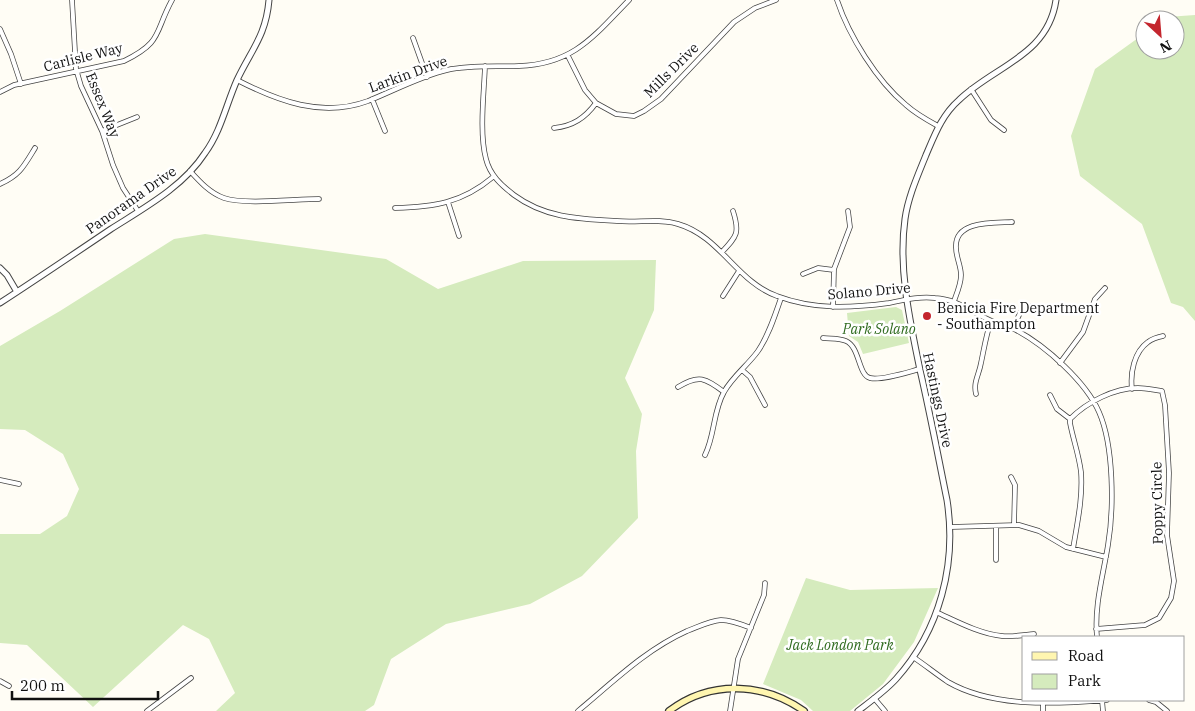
<svg xmlns="http://www.w3.org/2000/svg" width="1195" height="711" font-family="'IBM Plex Serif',serif">
	<style>
		.green { fill: #d5ebbd }
		.lines { fill: none; stroke-linecap: round; stroke-linejoin: round }
		.minor-casing { stroke: #444; stroke-width: 5.5 }
		.tertiary-casing { stroke: #444; stroke-width: 7 }
		.secondary-casing { stroke: #333; stroke-width: 8 }
		.minor { stroke: #fff; stroke-width: 4 }
		.tertiary { stroke: #fff; stroke-width: 5 }
		.secondary { stroke: #fff6b0; stroke-width: 5.5 }
		.poi-dot { fill: #c4262e; stroke: #fff; stroke-width: 2 }
		.labels { text-anchor: middle; stroke-width: 5; stroke-linejoin: round; paint-order: stroke }
		.street-label { font-size: 14px; fill: #111; stroke: #fff }
		.poi-label { font-size: 14px; fill: #111; stroke: #fff; text-anchor: start }
		.park-label { font-size: 14px; font-style: italic; fill: #2f6b1f; stroke: #fff }
	</style>
	<rect width="100%" height="100%" fill="#fffdf5"/>
	<path class="green" d="M1195 15V321L1183 307 1171 303 1142 224 1080 176 1071 136 1095 69 1145 33V50H1175V20H1163L1167 17Z
		M205 234 386 259 438 289 523 261 656 260 654 310 625 378 642 414 636 451 638 518 582 576 530 604 446 624 391 659 374 705 365 711H216L235 693 209 639 183 625 93 707 27 645 0 643V534H40L67 516 79 489 63 454 25 430 0 429V346L60 311 174 239Z
		M896 307 902 310 909 343 863 354 858 342 849 336 847 313Z
		M806 578 850 590 938 588 914 642 883 684 850 711H813L801 700 763 684Z"/>
	<g class="lines">
		<g class="minor-casing">
			<path id="minor" d="M72 0 76 69 81 86 102 131 113 165 123 188 138 211
				M837 0C849 36 877 81 906 105 916 114 927 120 938 126
				M0 29 11 54 21 84
				M413 38 427 77
				M568 56 585 90 596 103 616 114 634 116 644 111 661 99 734 22 755 8 776 0
				M485 66C484 93 479 133 486 159 490 175 501 185 514 195 545 218 579 219 617 221 638 223 658 218 678 224 720 236 737 282 777 296 814 310 851 308 889 303 904 300 920 296 935 298 958 299 972 313 992 321 1000 325 1008 326 1016 330 1046 346 1086 382 1099 412 1114 446 1114 509 1108 545 1103 576 1094 606 1097 637
				M237 80C278 101 322 118 368 101 393 91 421 76 447 70 470 65 495 67 519 66 574 64 594 36 629 0
				M971 89 991 120 1004 130
				M0 92 14 85 124 61C163 42 154 33 172 0
				M372 99 385 131
				M554 128C573 126 585 118 596 103
				M102 131 137 117
				M190 171C200 182 210 193 224 198 245 205 295 199 319 199
				M0 184C20 175 24 166 35 148
				M448 202 459 236
				M395 208C434 207 462 203 493 177
				M722 252C737 236 740 233 733 211
				M803 274 818 268 834 270
				M723 296 739 271
				M954 301C957 293 961 284 961 275 961 266 956 257 956 248 954 220 994 223 1012 222
				M833 307 834 269 850 227 848 211
				M1013 328 1020 313 1029 306
				M823 338C830 339 839 338 846 341 860 347 858 375 870 378 881 381 908 372 920 369
				M1060 363 1083 332 1095 299 1105 288
				M742 370 750 377 765 405
				M678 387C699 374 705 378 724 392
				M1132 389C1130 373 1134 352 1148 342 1152 339 1158 337 1163 336
				M976 394C973 382 979 375 981 363 984 349 986 335 991 321
				M1050 395 1057 409 1070 419
				M705 455C715 435 713 411 724 392 732 377 748 365 758 351 769 335 775 315 781 298
				M1011 477 1015 485 1014 525
				M0 480 19 484
				M951 527 1019 525 1039 531 1066 547 1106 557
				M1073 549C1077 524 1083 498 1081 472 1079 455 1073 439 1070 423V419C1087 402 1114 388 1138 388 1146 388 1154 390 1162 391L1165 405 1169 473 1167 535 1174 581 1171 598 1159 618 1145 625 1096 629
				M996 560V526
				M936 612C956 621 980 634 1002 636 1013 637 1024 635 1034 634
				M913 657C925 665 936 674 948 682 993 708 1057 704 1107 700
				M0 681 9 686
				M874 698 885 711
				M1102 700 1103 711
				M1149 700 1156 702 1167 711
				M1043 703V711
				M147 711 191 678
				M578 711C613 682 645 650 687 631 698 627 709 621 721 620 731 620 741 624 751 628
				M730 711 738 659 764 595 765 583"/>
		</g>
		<g class="tertiary-casing">
			<path id="tertiary" d="M0 268 7 275 17 292
				M0 303C37 279 74 254 111 229 144 208 183 187 205 153 221 131 226 105 237 80 251 50 266 36 269 0
				M858 711C871 701 885 691 896 679 940 630 957 564 947 500 938 456 930 413 920 370 910 321 898 269 905 219 908 197 918 175 926 155 935 134 942 115 959 100 994 66 1048 56 1056 0"/>
		</g>
		<g class="secondary-casing">
			<path id="secondary" d="M669 711C710 680 763 682 804 711"/>
		</g>
		<use href="#minor" class="minor"/>
		<use href="#tertiary" class="tertiary"/>
		<use href="#secondary" class="secondary"/>
	</g>
	<circle class="poi-dot" cx="927" cy="316" r="5"/>
	<g class="labels">
		<g class="street-label">
			<text transform="translate(83 57) rotate(-14)" y="5">Carlisle Way</text>
			<text transform="translate(671 70) rotate(-45)" y="5">Mills Drive</text>
			<text transform="translate(408 74) rotate(-20)" y="5">Larkin Drive</text>
			<text transform="translate(103 105) rotate(68)" y="5">Essex Way</text>
			<text transform="translate(131 200) rotate(-35)" y="5">Panorama Drive</text>
			<text transform="translate(869 291) rotate(-5)" y="5">Solano Drive</text>
			<text transform="translate(938 400) rotate(78)" y="5">Hastings Drive</text>
			<text transform="translate(1157 503) rotate(-91)" y="5">Poppy Circle</text>
		</g>
		<g class="poi-label">
			<text x="937" y="313">Benicia Fire Department<tspan x="937" dy="16">- Southampton</tspan></text>
		</g>
		<g class="park-label">
			<text x="879" y="334">Park Solano</text>
			<text x="840" y="650">Jack London Park</text>
		</g>
	</g>
	<rect x="1022" y="636" width="162" height="65" fill="#ffffff" stroke="#a0a0a0"/>
	<rect x="1032" y="652" width="25" height="8" fill="#fff6b0" stroke="#a0a0a0"/>
	<text x="1068" y="661" font-size="15" fill="#111111">Road</text>
	<rect x="1032" y="674" width="25" height="15" fill="#d5ebbd" stroke="#a0a0a0"/>
	<text x="1068" y="686" font-size="15" fill="#111111">Park</text>
	<g transform="translate(1160 35) rotate(154)"><circle r="24" fill="#ffffff" stroke="#a0a0a0"/>
	<path d="M0-4L9 19L0 12L-9 19Z" fill="#c4262e"/>
	<text y="-8" font-size="14" font-weight="bold" text-anchor="middle" fill="#111111">N</text>
	</g>
	<path d="M12 691v8h146v-8" fill="none" stroke="#111111" stroke-width="2.5"/>
	<text x="20" y="691" font-size="15" fill="#111111" stroke="#ffffff" stroke-width="4" paint-order="stroke">200 m</text>
</svg>
